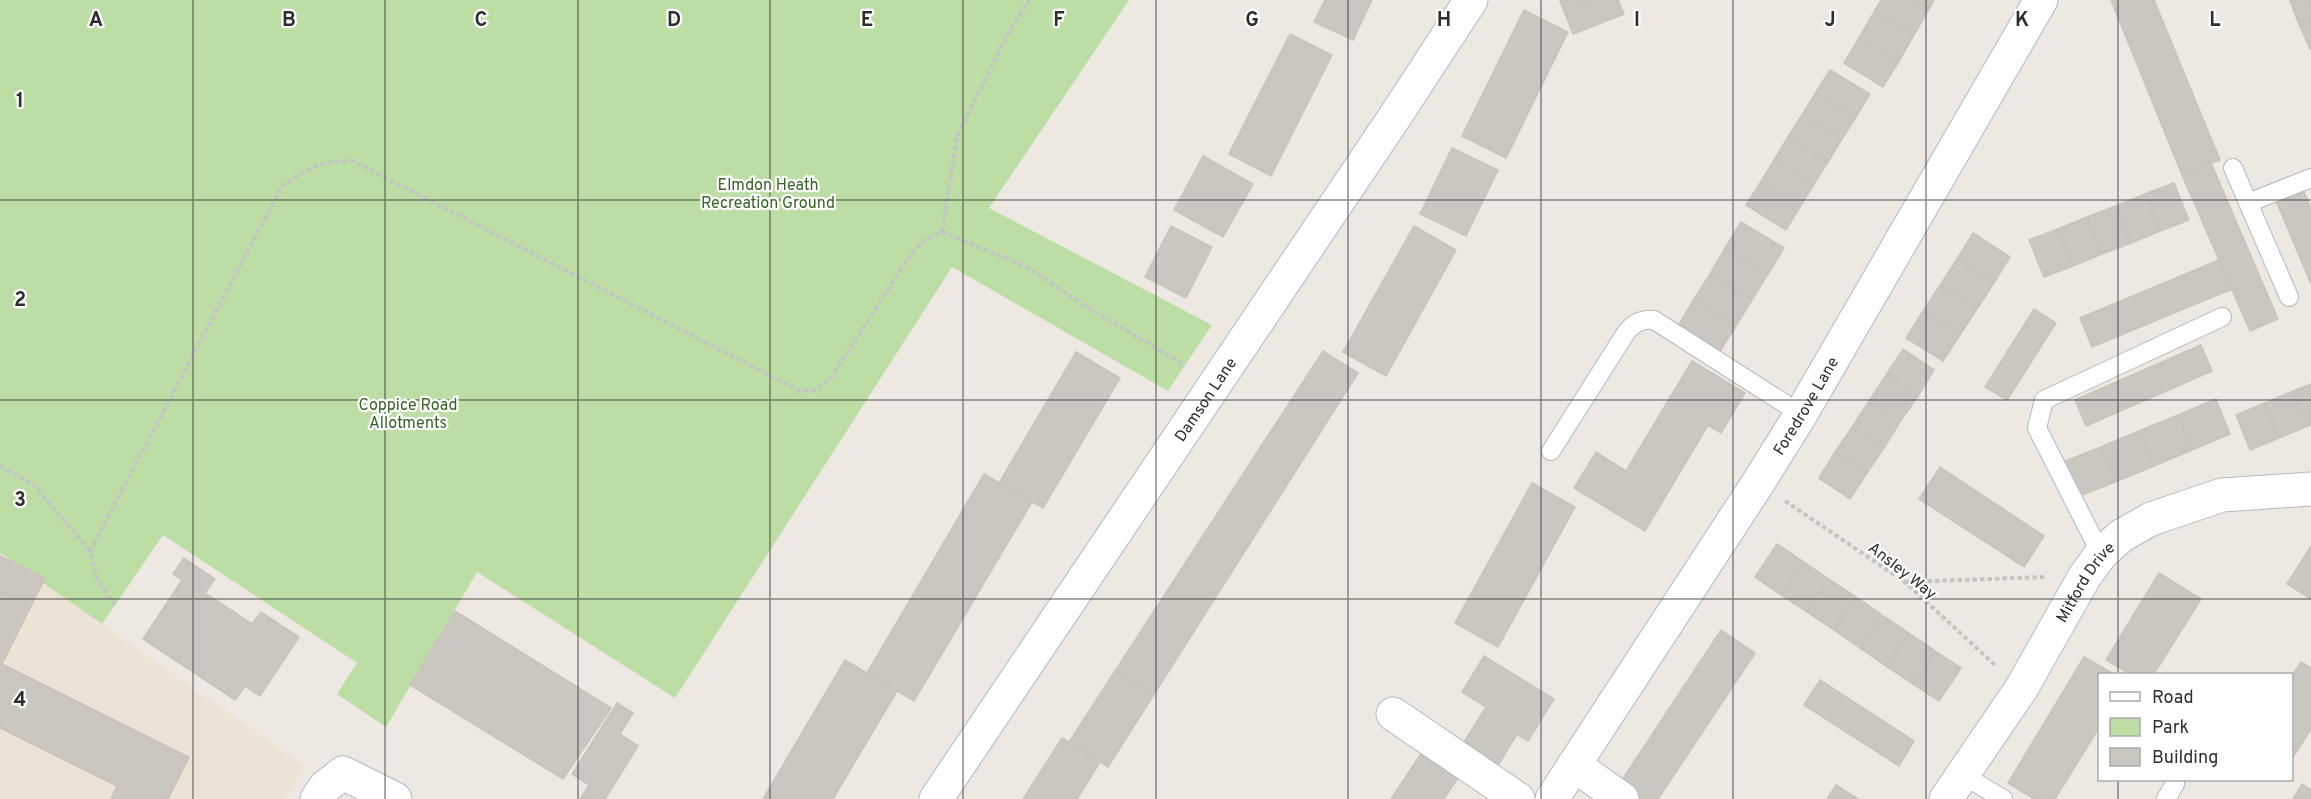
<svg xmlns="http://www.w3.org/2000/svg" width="2311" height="799" font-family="Overpass,sans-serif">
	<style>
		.education { fill: #ede3d4 }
		.green { fill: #bcdea5 }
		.building { fill: #cac6c0; stroke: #c9c3bb; stroke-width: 1.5 }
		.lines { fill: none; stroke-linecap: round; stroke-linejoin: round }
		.service-casing { stroke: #b5b8c0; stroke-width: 20 }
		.minor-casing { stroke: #b5b8c0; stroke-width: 35 }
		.tertiary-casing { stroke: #b5b8c0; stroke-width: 35 }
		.path { stroke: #c4c4c4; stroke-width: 4; stroke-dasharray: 4.5 3; stroke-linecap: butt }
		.service { stroke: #fff; stroke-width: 18 }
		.minor { stroke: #fff; stroke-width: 33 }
		.tertiary { stroke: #fff; stroke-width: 33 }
		.grid { fill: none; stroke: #2e2e2e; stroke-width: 1.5; stroke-opacity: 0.55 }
		.labels { text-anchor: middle; stroke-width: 4.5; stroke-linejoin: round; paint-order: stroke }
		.park-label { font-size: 16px; fill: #366523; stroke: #fff }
		.street-label { font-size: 16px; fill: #2e2e2e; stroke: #fff }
		.grid-label { font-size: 20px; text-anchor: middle; font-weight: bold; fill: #2e2e2e; stroke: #fff; stroke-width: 4.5; stroke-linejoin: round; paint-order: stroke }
	</style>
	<rect width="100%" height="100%" fill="#ede8e2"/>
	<path class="education" d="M0 553 306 767 284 799H0Z"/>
	<path class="green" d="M0 0H1129L989 208 1212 325 1168 391 952 267 675 698 477 572 386 727 337 694 357 663 163 535 102 624 0 553Z"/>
	<path class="building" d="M1325 0H1372L1353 40 1314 22Z
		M1618 0 1624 14 1573 34 1560 1Z
		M1881 0H1913L1929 9 1914 35 1874 12Z
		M1913 0H1934L1929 9Z
		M2111 0H2154L2220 160 2182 175Z
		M2290 0H2311V17L2298 22Z
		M1524 10 1568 32 1506 158 1462 136Z
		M1874 12 1914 35 1899 61 1859 38Z
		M2311 17V49H2310L2298 22Z
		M1290 34 1332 55 1271 176 1229 154Z
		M1859 38 1899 61 1883 87 1844 63Z
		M1830 70 1870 94 1856 117 1816 92Z
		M1816 92 1856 117 1842 139 1802 115Z
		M1802 115 1842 139 1828 162 1788 137Z
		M1788 137 1828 162 1814 184 1774 160Z
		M1452 148 1498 170 1466 236 1420 214Z
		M1203 156 1253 184 1223 237 1174 210Z
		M1774 160 1814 184 1800 207 1760 183Z
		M2211 163 2278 319 2250 331 2182 175Z
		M1760 183 1800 207 1786 230 1746 205Z
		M2174 183 2189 220 2160 231 2145 194Z
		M2304 192 2311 208V284L2277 203Z
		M2145 194 2160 231 2131 243 2116 206Z
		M2116 206 2131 243 2102 254 2087 217Z
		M2087 217 2102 254 2073 266 2058 229Z
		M1741 222 1784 248 1768 274 1725 248Z
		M1171 226 1212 247 1186 298 1145 277Z
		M1414 226 1456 250 1386 376 1343 352Z
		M2058 229 2073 266 2044 277 2029 240Z
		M1973 233 2010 257 1994 283 1957 259Z
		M1725 248 1768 274 1752 300 1710 274Z
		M1957 259 1994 283 1977 309 1940 285Z
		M2219 260 2232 289 2092 347 2080 318Z
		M1710 274 1752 300 1736 326 1694 299Z
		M1940 285 1977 309 1960 335 1923 311Z
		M1694 299 1736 326 1720 351 1678 326Z
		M2034 309 2056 323 2007 400 1985 387Z
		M1923 311 1960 335 1943 361 1906 338Z
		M2201 345 2212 371 2086 426 2075 400Z
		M1903 349 1934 370 1918 396 1886 375Z
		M1323 351 1358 373 1153 696 1115 671Z
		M1076 352 1120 378 1043 508 999 483Z
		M1692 361 1745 393 1721 433 1708 425 1645 531 1574 488 1596 452 1626 471Z
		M1886 375 1918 396 1900 422 1869 401Z
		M2311 384V425L2308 426 2293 391Z
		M2293 391 2308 426 2279 438 2265 403Z
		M2216 399 2230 434 2192 450 2178 415Z
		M1869 401 1900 422 1884 448 1852 427Z
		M2265 403 2279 438 2250 450 2236 415Z
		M2178 415 2192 450 2154 466 2139 431Z
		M1852 427 1884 448 1867 473 1835 452Z
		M2139 431 2154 466 2115 482 2101 447Z
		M2101 447 2115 482 2077 497 2063 462Z
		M1835 452 1867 473 1850 499 1819 478Z
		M1940 467 2044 536 2024 567 1919 499Z
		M984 474 1032 502 914 701 867 673Z
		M1532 483 1575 507 1498 647 1455 623Z
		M1777 544 1804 562 1781 595 1755 577Z
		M2311 546V599L2287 584Z
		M0 556 45 578 2 664 189 757 168 799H111L117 786 0 728Z
		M184 558 215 579 205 593 252 624 261 612 299 637 260 696 245 686 235 700 143 639 182 580 173 574Z
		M1804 562 1830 580 1807 612 1781 595Z
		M2159 573 2201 599 2154 674H2130L2106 660Z
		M1830 580 1856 597 1834 630 1807 612Z
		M1856 597 1882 615 1860 648 1834 630Z
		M455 611 611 708 563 779 410 685Z
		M1882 615 1909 633 1886 666 1860 648Z
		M1721 630 1755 653 1658 799H1638L1618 786Z
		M1909 633 1935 651 1913 684 1886 666Z
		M1935 651 1961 668 1939 701 1913 684Z
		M1484 656 1554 699 1528 741 1517 734 1494 772 1459 750 1486 707 1462 692Z
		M2084 657 2114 674H2100V726L2055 799H2034L2008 783Z
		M845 660 897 691 833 799H763Z
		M2301 662 2311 668V729L2292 759V676Z
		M1115 671 1153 696 1108 767 1069 742Z
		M1820 680 1914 741 1899 766 1804 705Z
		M617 703 633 713 620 734 638 746 605 799H580L589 785 572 774Z
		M1062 738 1100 762 1077 799H1023Z
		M1422 752 1459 776 1444 799H1391Z
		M2302 784 2311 790V799H2293Z
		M1836 785 1858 799H1827Z"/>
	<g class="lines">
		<g class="service-casing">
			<path id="service" d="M2233 168 2289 297
				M2248 203 2311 178
				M1551 451 1627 331C1636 322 1642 319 1654 320L1801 414
				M2101 554 2037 428 2044 400 2222 317
				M1963 775 2003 799
				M2166 799 2175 784"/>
		</g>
		<g class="minor-casing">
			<g id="minor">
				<path d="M1393 714 1518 799"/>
				<path d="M1574 765 1622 799"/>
				<path d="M317 799 325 787 343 773 395 799"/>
				<path id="s1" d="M1552 799 1758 483 1801 414 2041 0"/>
				<path id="s2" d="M1946 799 2021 689 2085 576 2101 554 2121 536 2151 519 2222 495 2311 489"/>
			</g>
		</g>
		<g class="tertiary-casing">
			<g id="tertiary">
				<path id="s3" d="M936 799 1396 115 1471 0"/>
			</g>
		</g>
		<path class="path" d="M942 232 957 136 1006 37 1029 0
			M0 466 34 485 90 551
			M1785 501 1905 582 1996 666
			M1905 582 2045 577
			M115 605 97 579 90 551 283 184 319 164 351 160 800 391 816 390 831 378 910 255 924 240 942 232 1029 268 1082 304 1182 364"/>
		<use href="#service" class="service"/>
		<use href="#minor" class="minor"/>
		<use href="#tertiary" class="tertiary"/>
	</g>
	<path class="grid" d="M193 0V799M385 0V799M578 0V799M770 0V799M963 0V799M1156 0V799M1348 0V799M1541 0V799M1733 0V799M1926 0V799M2118 0V674M0 200H2311M0 400H2311M0 599H2311M2118 780V799"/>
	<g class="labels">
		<g class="park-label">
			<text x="768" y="190">Elmdon Heath<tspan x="768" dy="18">Recreation Ground</tspan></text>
			<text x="408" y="410">Coppice Road<tspan x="408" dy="18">Allotments</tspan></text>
		</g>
		<g class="street-label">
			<text dy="6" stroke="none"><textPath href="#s3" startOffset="482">Damson Lane</textPath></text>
			<text dy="6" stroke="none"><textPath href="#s1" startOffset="468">Foredrove Lane</textPath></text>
			<text transform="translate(1903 570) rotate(38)" y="6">Ansley Way</text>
			<text dy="6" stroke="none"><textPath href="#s2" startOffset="258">Mitford Drive</textPath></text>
		</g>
	</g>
	<g class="grid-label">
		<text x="96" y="26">A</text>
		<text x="289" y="26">B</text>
		<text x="481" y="26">C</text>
		<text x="674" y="26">D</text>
		<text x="867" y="26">E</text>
		<text x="1059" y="26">F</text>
		<text x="1252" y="26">G</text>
		<text x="1444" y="26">H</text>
		<text x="1637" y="26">I</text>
		<text x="1830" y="26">J</text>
		<text x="2022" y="26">K</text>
		<text x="2215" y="26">L</text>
		<text x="20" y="107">1</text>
		<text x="20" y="306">2</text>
		<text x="20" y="506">3</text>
		<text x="20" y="706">4</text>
	</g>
	<rect x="2098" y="673" width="195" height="108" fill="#ffffff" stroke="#ababab" stroke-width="1.5"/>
	<rect x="2110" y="692" width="30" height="9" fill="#ffffff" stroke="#ababab" stroke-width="1.5"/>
	<text x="2152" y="703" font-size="18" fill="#2e2e2e">Road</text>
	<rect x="2110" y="718" width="30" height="18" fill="#bcdea5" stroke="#ababab" stroke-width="1.5"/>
	<text x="2152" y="733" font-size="18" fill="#2e2e2e">Park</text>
	<rect x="2110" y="748" width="30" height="18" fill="#cac6c0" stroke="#ababab" stroke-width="1.5"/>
	<text x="2152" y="763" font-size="18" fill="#2e2e2e">Building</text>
</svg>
